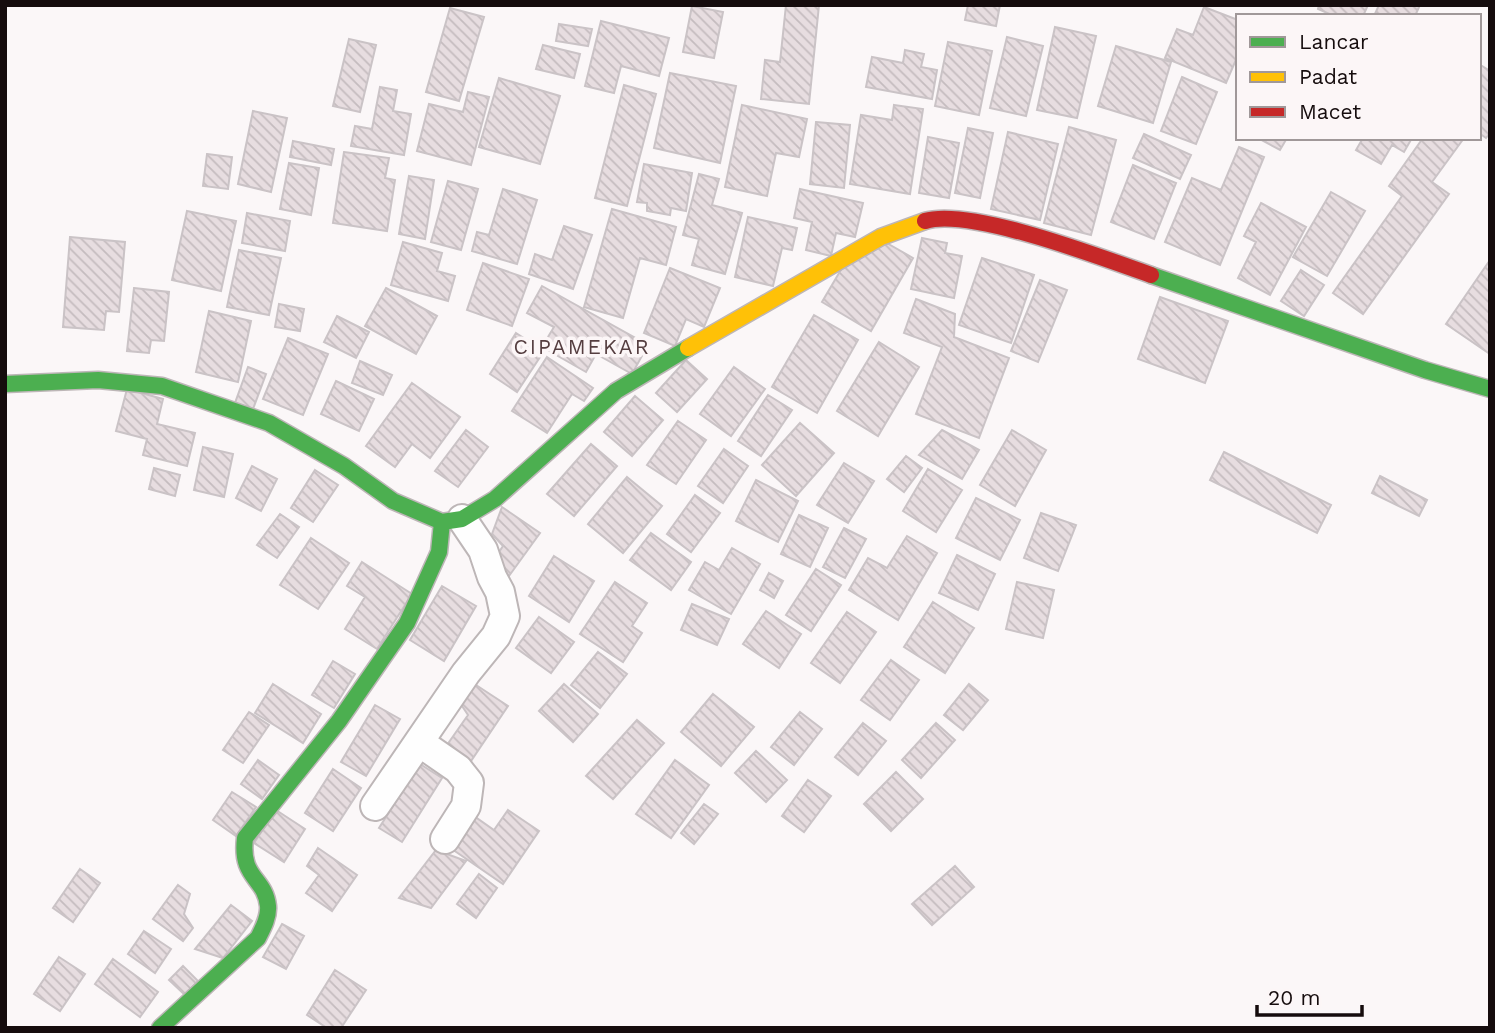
<svg xmlns="http://www.w3.org/2000/svg" width="1495" height="1033" font-family="'Work Sans',sans-serif">
	<style>
		.building { fill: url(#building-back-hatch); stroke: #cac3c6; stroke-width: 2 }
		.lines { fill: none; stroke-linecap: round; stroke-linejoin: round }
		.street-casing { stroke: #bdb6b7; stroke-width: 32 }
		.fast-casing { stroke: #bdb6b7; stroke-width: 19 }
		.slow-casing { stroke: #bdb6b7; stroke-width: 19 }
		.jam-casing { stroke: #bdb6b7; stroke-width: 19 }
		.street { stroke: #fefefe; stroke-width: 28 }
		.fast { stroke: #4caf50; stroke-width: 16 }
		.slow { stroke: #ffc107; stroke-width: 16 }
		.jam { stroke: #c62828; stroke-width: 16 }
		.labels { text-anchor: middle; stroke-width: 7; stroke-linejoin: round; paint-order: stroke }
		.quarter-label { font-size: 21px; letter-spacing: 2px; fill: #553e40; stroke: #fcf6f7 }
	</style>
	<defs>
		<pattern id="building-back-hatch" width="6" height="6" patternUnits="userSpaceOnUse" patternTransform="scale(1.75)"><rect width="6" height="6" fill="#e7dde0"/><path d="M-1 5l2 2M0 0l6 6M5-1l2 2" fill="none" stroke="#c5bcbf"/></pattern>
	</defs>
	<rect width="100%" height="100%" fill="#fbf7f8"/>
	<path class="building" d="M786 5H819L809 104 761 99 765 60 780 62Z
		M968 5H1000L996 26 965 20Z
		M1319 5H1368L1363 16H1334L1318 9Z
		M1379 5H1420L1415 16H1374Z
		M692 6 723 12 714 58 683 52Z
		M1204 7 1238 20V55L1226 83 1165 58 1177 29 1193 35Z
		M450 8 484 17 459 101 426 92Z
		M601 21 669 38 659 76 621 66 614 93 585 86Z
		M559 24 592 29 588 46 556 41Z
		M1055 27 1096 36 1077 118 1037 110Z
		M1007 37 1043 46 1026 116 990 108Z
		M349 39 376 45 360 112 333 106Z
		M948 42 992 51 979 115 935 106Z
		M543 45 580 54 574 78 536 69Z
		M1116 46 1171 62 1153 123 1098 106Z
		M905 50 924 54 921 67 937 70 932 99 866 87 872 57 903 63Z
		M1479 64 1490 71V133L1486 138 1479 133Z
		M670 73 736 86 720 163 654 148Z
		M1182 77 1217 92 1196 144 1161 131Z
		M499 78 560 96 540 164 479 147Z
		M624 85 656 94 627 206 595 198Z
		M380 87 397 90 393 111 411 114 404 155 351 146 355 126 372 129Z
		M468 92 489 97 471 165 417 151 429 104 463 112Z
		M742 105 807 119 799 157 776 153 767 196 725 187Z
		M894 105 923 109 910 194 850 184 861 115 892 120Z
		M253 111 287 118 271 192 238 184Z
		M816 122 850 125 844 188 810 184Z
		M1069 127 1116 140 1091 235 1044 223Z
		M968 128 993 133 980 198 955 193Z
		M1008 132 1058 144 1040 220 991 209Z
		M1144 134 1191 155 1180 179 1133 158Z
		M928 137 959 143 949 198 919 193Z
		M1258 138H1287L1280 150Z
		M1363 138H1412L1404 152 1392 145 1381 164 1356 150Z
		M1423 138H1464L1432 182 1449 194 1363 314 1333 293 1402 196 1389 186Z
		M293 141 334 149 331 165 290 157Z
		M1239 147 1264 157 1220 265 1165 242 1192 178 1221 190Z
		M344 152 389 158 385 178 395 180 387 231 333 223Z
		M207 154 232 157 228 189 203 186Z
		M289 163 319 168 311 215 280 209Z
		M644 164 692 173 686 211 671 208 670 215 647 211V203L637 202Z
		M1133 165 1176 183 1154 239 1111 222Z
		M699 174 719 179 712 205 742 213 725 274 692 265 699 239 683 235Z
		M409 176 434 180 425 239 399 234Z
		M448 181 478 189 461 250 431 242Z
		M503 189 537 200 517 264 472 251 477 232 489 235Z
		M800 189 863 203 855 237 836 233 831 256 806 250 812 222 794 218Z
		M1331 192 1365 211 1327 276 1293 257Z
		M1261 203 1306 227 1270 295 1238 278 1256 242 1244 236Z
		M612 209 676 227 666 265 640 258 623 318 584 307Z
		M187 211 236 221 221 291 172 280Z
		M247 213 290 221 285 251 242 243Z
		M748 217 797 228 792 250 782 248 773 286 735 277Z
		M564 226 592 235 573 289 529 274 535 254 552 260Z
		M70 237 125 242 119 312 106 311 104 330 63 327Z
		M922 238 947 243 945 253 962 256 954 298 911 289Z
		M403 242 442 253 437 271 455 276 448 301 391 285Z
		M885 242 913 258 871 331 822 302 842 268Z
		M239 250 281 258 269 315 227 307Z
		M982 258 1034 275 1011 343 959 325Z
		M1490 260V354L1446 324Z
		M483 263 529 279 512 326 467 310Z
		M670 268 720 288 704 327 686 319 675 346 644 333Z
		M1301 270 1324 285 1304 316 1281 301Z
		M1040 280 1067 290 1038 362 1011 351Z
		M542 286 648 345 632 374 596 354 586 372 542 347 554 327 527 313Z
		M134 288 169 292 164 341 151 340 149 353 127 351Z
		M386 288 437 316 416 354 365 326Z
		M1160 297 1228 321 1205 383 1138 359Z
		M916 299 955 314 954 337 1009 358 979 438 916 414 942 347 904 333Z
		M279 304 304 309 300 331 275 327Z
		M209 311 251 321 238 382 196 372Z
		M814 315 858 340 817 413 772 387Z
		M337 316 369 332 356 358 324 342Z
		M516 333 544 351 517 392 490 374Z
		M288 338 328 354 303 415 263 399Z
		M879 342 919 367 878 436 837 411Z
		M547 357 593 388 584 401 572 394 547 433 512 411Z
		M686 360 707 379 677 412 656 393Z
		M360 361 392 375 383 395 352 383Z
		M248 367 266 374 253 409 235 403Z
		M734 367 765 389 731 436 700 414Z
		M336 381 374 399 359 431 321 414Z
		M412 383 460 417 430 458 412 444 395 467 366 446Z
		M127 389 163 399 157 424 195 433 187 466 143 455 147 439 116 431Z
		M768 395 792 410 761 456 738 441Z
		M635 396 663 420 632 456 604 432Z
		M678 421 706 440 676 484 647 465Z
		M800 423 834 453 796 496 762 465Z
		M466 430 488 447 458 487 435 471Z
		M942 430 979 450 962 479 919 455Z
		M1012 430 1046 450 1015 506 980 485Z
		M591 444 617 466 574 516 547 494Z
		M203 447 233 454 224 497 194 490Z
		M724 449 748 466 723 503 698 486Z
		M1224 452 1331 505 1317 533 1210 480Z
		M906 456 922 468 904 492 887 479Z
		M844 463 874 481 848 523 817 505Z
		M252 466 277 479 261 511 236 498Z
		M154 468 180 475 175 496 149 489Z
		M928 469 962 490 936 532 903 511Z
		M315 470 338 485 313 522 291 508Z
		M1380 476 1427 500 1419 516 1372 493Z
		M627 477 662 506 623 553 588 524Z
		M756 480 798 501 778 542 736 521Z
		M695 495 720 513 691 552 667 534Z
		M976 498 1020 520 1000 560 956 538Z
		M502 507 540 533 509 576 491 564 503 546 492 534Z
		M1041 513 1076 525 1058 571 1024 558Z
		M280 514 299 527 277 558 257 545Z
		M799 515 828 528 810 567 781 554Z
		M844 528 866 539 845 578 823 567Z
		M651 533 691 562 671 590 630 560Z
		M907 536 937 553 898 620 849 590 868 558 887 568Z
		M311 538 349 563 318 609 280 585Z
		M732 548 760 564 731 614 689 590 705 562 719 570Z
		M957 555 995 574 978 610 939 593Z
		M554 556 594 581 569 622 529 596Z
		M362 562 412 594 377 649 345 629 365 597 347 586Z
		M816 569 841 585 811 631 786 615Z
		M769 573 783 581 774 598 760 590Z
		M615 582 647 603 632 626 642 633 623 662 580 634Z
		M1017 582 1054 590 1043 638 1006 629Z
		M442 586 476 606 444 661 410 640Z
		M933 602 974 628 945 673 904 647Z
		M692 604 729 619 717 645 681 630Z
		M766 611 801 634 779 668 743 644Z
		M847 612 876 632 840 683 811 663Z
		M539 617 574 642 551 673 516 648Z
		M598 652 627 674 600 708 571 685Z
		M891 660 919 680 890 720 861 700Z
		M333 661 355 674 334 708 312 695Z
		M473 683 508 706 471 761 447 745 468 715 460 703Z
		M273 684 321 714 303 743 255 713Z
		M564 684 598 714 573 742 539 711Z
		M969 684 988 700 963 730 944 715Z
		M713 694 754 727 721 766 681 732Z
		M375 705 400 719 366 776 341 762Z
		M249 712 269 725 243 763 223 750Z
		M800 712 822 729 794 765 771 747Z
		M637 720 664 743 613 799 586 776Z
		M863 723 886 741 858 775 835 757Z
		M936 723 955 740 921 778 902 760Z
		M756 751 787 780 766 802 735 773Z
		M258 760 279 775 262 799 241 784Z
		M675 760 709 785 671 838 636 814Z
		M420 764 442 778 402 842 379 828Z
		M333 769 361 788 333 831 305 813Z
		M896 772 923 799 891 831 864 804Z
		M808 780 831 796 804 832 782 816Z
		M232 792 256 807 236 836 213 820Z
		M704 804 718 814 694 844 681 833Z
		M276 810 305 829 284 862 254 843Z
		M508 810 539 831 503 884 449 847 471 814 494 830Z
		M318 848 357 875 332 911 306 893 319 875 307 866Z
		M436 850 466 861 431 908 399 898Z
		M955 866 974 887 932 925 912 904Z
		M80 869 100 883 73 922 53 908Z
		M479 874 497 888 476 918 457 904Z
		M178 885 190 894 184 914 193 928 183 941 153 919Z
		M231 905 252 921 223 958 195 949Z
		M282 924 304 936 286 969 263 957Z
		M144 931 171 949 155 973 128 954Z
		M59 957 85 974 60 1011 34 994Z
		M113 959 158 992 140 1017 95 984Z
		M183 966 198 981 185 995 169 980Z
		M335 970 366 990 341 1028H327L307 1015Z"/>
	<g class="lines">
		<g class="street-casing">
			<path id="street" d="M419 742 458 769 469 783 466 806 445 839
				M375 806 466 673 496 636 505 616 500 592 492 577 483 550 462 519"/>
		</g>
		<g class="fast-casing">
			<path id="fast" d="M1151 275 1425 370 1490 389
				M5 384 98 380 162 386 269 423 344 466 393 501 442 522 462 519 495 499 616 391 688 348
				M160 1028 258 938C263 928 269 917 268 906 265 877 240 879 245 838L339 721 407 623 439 552 442 522"/>
		</g>
		<g class="slow-casing">
			<path id="slow" d="M688 348 881 237 925 221"/>
		</g>
		<g class="jam-casing">
			<path id="jam" d="M925 221C970 207 1103 258 1151 275"/>
		</g>
		<use href="#street" class="street"/>
		<use href="#fast" class="fast"/>
		<use href="#slow" class="slow"/>
		<use href="#jam" class="jam"/>
	</g>
	<g class="labels">
		<g class="quarter-label">
			<text x="582" y="354">CIPAMEKAR</text>
		</g>
	</g>
	<rect width="1495" height="1033" fill="none" stroke="#150c0d" stroke-width="14"/>
	<rect x="1236" y="14" width="245" height="126" fill="#fcf6f7" stroke="#a09899" stroke-width="2"/>
	<rect x="1250" y="37" width="35" height="10" fill="#4caf50" stroke="#a09899" stroke-width="2"/>
	<text x="1299" y="49" font-size="21" fill="#150c0d">Lancar</text>
	<rect x="1250" y="72" width="35" height="10" fill="#ffc107" stroke="#a09899" stroke-width="2"/>
	<text x="1299" y="84" font-size="21" fill="#150c0d">Padat</text>
	<rect x="1250" y="107" width="35" height="10" fill="#c62828" stroke="#a09899" stroke-width="2"/>
	<text x="1299" y="119" font-size="21" fill="#150c0d">Macet</text>
	<path d="M1257 1005v10h105v-10" fill="none" stroke="#150c0d" stroke-width="3.5"/>
	<text x="1268" y="1005" font-size="21" fill="#150c0d" stroke="#fcf6f7" stroke-width="5" paint-order="stroke">20 m</text>
</svg>
